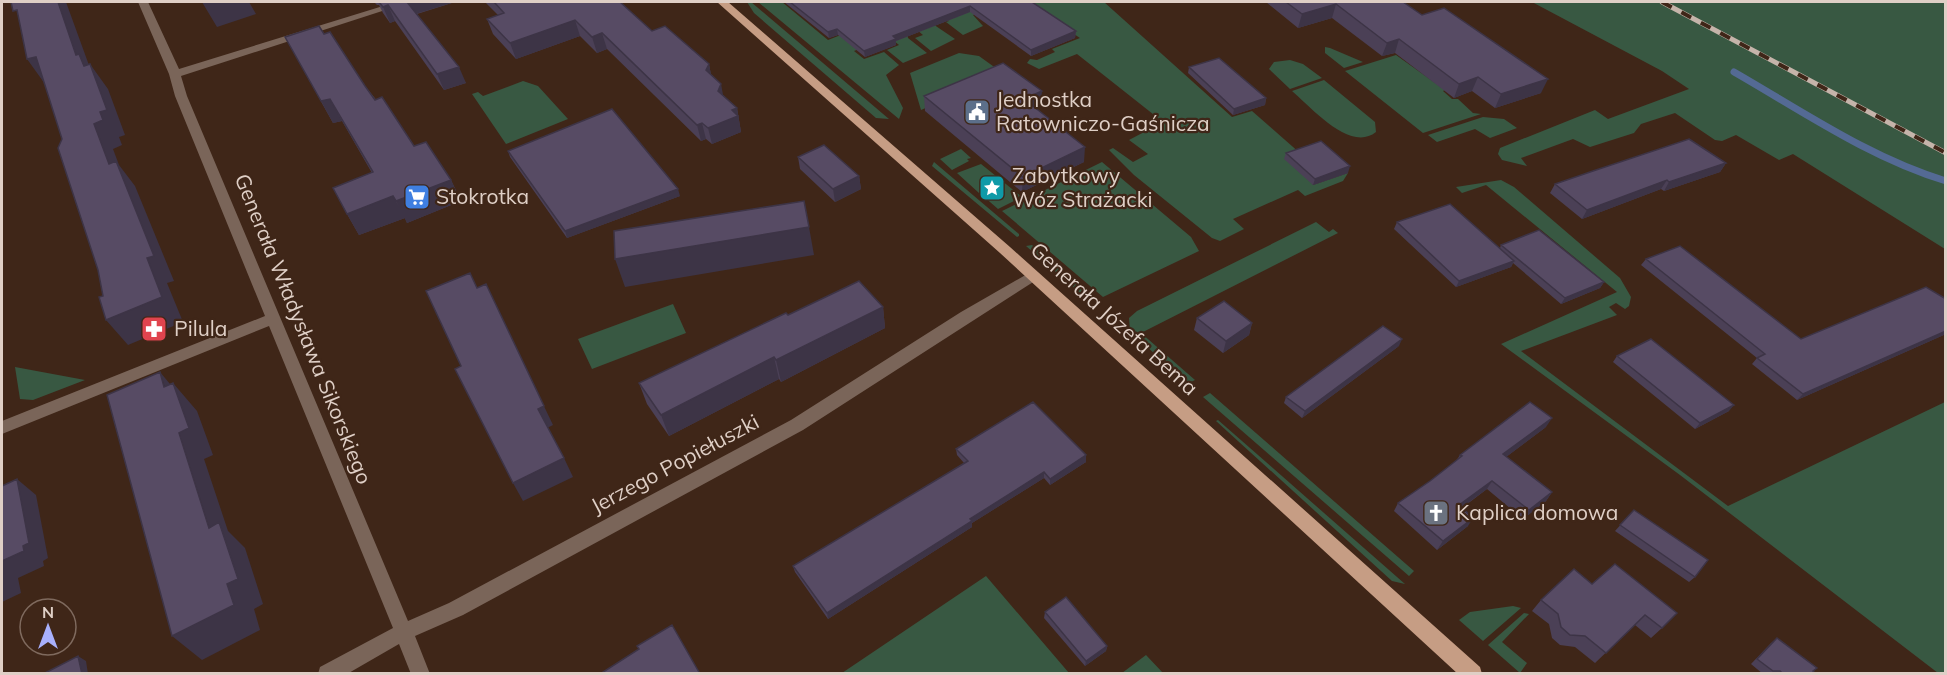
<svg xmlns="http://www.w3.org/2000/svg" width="1947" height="675" font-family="Mulish,sans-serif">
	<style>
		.green { fill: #385842 }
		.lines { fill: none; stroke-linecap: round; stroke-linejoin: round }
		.stream { stroke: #546a94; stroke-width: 7 }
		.minor { fill: #7a6559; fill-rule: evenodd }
		.major { fill: #c69d84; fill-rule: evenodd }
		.rail-casing { stroke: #c5b4aa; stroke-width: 5 }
		.rail { stroke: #3f2618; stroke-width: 4; stroke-dasharray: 11; stroke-linecap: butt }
		.wall { fill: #4b4056 }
		.shaded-wall { fill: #3d3446 }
		.building { fill: #574b64; stroke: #3d3446; stroke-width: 1.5 }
		.labels { text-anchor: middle; stroke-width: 4.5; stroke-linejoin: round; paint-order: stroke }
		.poi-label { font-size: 21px; fill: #dfcfc6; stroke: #3f2618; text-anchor: start }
		.street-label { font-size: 21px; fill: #dfcfc6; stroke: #3f2618 }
	</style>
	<rect width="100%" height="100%" fill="#3f2618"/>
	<path class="green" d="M747 2H751L889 119 876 118 754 13Z
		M758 2H782L828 40 856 29 853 26 915 2H1010L973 15 983 26 963 35 946 22 949 21 936 10 921 16 955 39 931 51 915 38 923 35 917 30 907 33 908 38 927 53 903 63 887 50 899 45 889 37 854 51 864 59 884 52 899 65 886 75 903 108 899 119Z
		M1025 2H1104L1232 117 1252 111 1301 154 1313 185 1348 173 1343 181 1305 196 1298 190 1233 219 1244 229 1220 241 1212 238 1134 175 1109 150 1113 148 1133 162 1148 154 1129 140 1163 122 1077 54 1039 69 1027 63 1030 59 1037 60 1055 52 1052 49 1080 38Z
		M1532 2H1945V249L1793 154 1779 160 1736 135 1722 141 1715 140 1675 113 1641 124 1634 133 1590 147 1573 139 1521 158 1527 166 1502 160 1498 154 1500 148 1595 110 1608 119 1689 89 1662 71Z
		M1325 47 1330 48 1363 62 1344 68 1325 53Z
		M959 53 979 56 1004 74 921 110 910 73Z
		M1396 55 1445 90 1443 91 1452 99H1458L1473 113 1481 114 1423 133 1345 71Z
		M1290 60 1303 64 1322 78 1290 89 1269 69 1274 62Z
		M1324 80 1375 122 1376 132C1350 153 1311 107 1292 91Z
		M523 81 538 86 568 119 506 144 472 94 478 92 483 96Z
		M1483 117 1504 119 1517 128 1490 138 1475 129 1437 142 1428 135Z
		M961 149 971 158 967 159 969 161 952 170 940 159Z
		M934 162 1019 234V236L1017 237 932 166Z
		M1102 162 1191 237 1199 251 1103 297 1002 211Z
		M981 164 1022 197 998 209 982 195 990 191 995 195 1002 191 991 182 984 186 987 189 979 193 957 173Z
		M1501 180 1514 187 1620 278 1631 297 1629 306 1625 309 1616 303 1609 307 1617 315 1521 351 1728 506 1945 402V673H1938L1680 475 1501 344 1617 292 1486 185 1462 193 1456 187Z
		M1316 222 1329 232 1333 229 1338 233 1141 333 1195 380 1187 384 1130 331 1129 318 1137 311Z
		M1032 245 1092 296 1079 292 1026 246Z
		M673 304 686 333 592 369 578 339Z
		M15 367 85 380 33 400 20 399Z
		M1210 393 1414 571 1409 576 1203 397Z
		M1218 420 1405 584 1392 581 1216 421Z
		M986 576 1069 673H842Z
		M1513 606 1521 608 1483 641 1459 620 1470 612Z
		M1524 613 1529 614 1502 642 1527 663 1520 673 1488 645Z
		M1146 655 1163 673H1122Z"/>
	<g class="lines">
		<path class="stream" d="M1734 72C1802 111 1870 158 1946 181"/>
		<path class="minor" d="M138 2H148L179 69 396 2H410L181 76 187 96 408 621 449 603 791 420 961 312 1029 273 1034 272 1041 277 803 430 463 615 415 636 430 674H411L399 644 347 674H318L320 667 393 628 269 326 2 434V421L265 316 175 96 169 74Z"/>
		<path class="major" d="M717 2H728L1010 247 1480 667 1482 674H1458L1000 253Z"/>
		<g class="rail-casing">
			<path id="rail" d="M1662 2 1946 153"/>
		</g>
		<use href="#rail" class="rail"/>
	</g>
	<path class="wall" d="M374 2H455L417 14 466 83 444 90 395 21 390 23 383 13 379 5H377Z
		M485 2H620L652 31 709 64 711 75 723 95 737 108 741 132 712 144 706 139 701 141 607 49 597 53 580 36 516 59 493 34 487 19 498 15Z
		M784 2H1032L1076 31 1075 38 1031 56 970 12 896 41V45L865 57 838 35 829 38Z
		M1266 2H1403L1422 15 1541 93 1495 108 1472 91 1454 98 1395 53 1382 56 1332 18 1298 28Z
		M324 34 365 86 414 146 451 180 461 201 407 223 405 218 359 235 347 214 372 173 342 121 333 123 285 37Z
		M1189 67 1266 98 1265 105 1233 115 1188 73Z
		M924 96 1041 106 1036 108 1084 162 1022 192 925 111Z
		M508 151 680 196 567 238 510 157Z
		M1286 153 1348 173 1313 185 1284 159Z
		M798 157 859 176 861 189 835 202 800 169Z
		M1726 163 1720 172 1664 191 1661 189 1582 219 1550 193 1555 184Z
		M1397 222 1500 248 1501 245 1604 282 1600 288 1561 304 1513 263 1511 267 1456 287 1394 229Z
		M1646 259 1801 339 1946 299V334L1797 400 1752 364 1757 358 1641 265Z
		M883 307 885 328 781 382 779 379 669 436 647 404 639 383 788 315Z
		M1197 318 1252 323 1249 335 1223 353 1194 330Z
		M1399 346 1302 418 1284 403 1286 397Z
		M1617 356 1729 411 1695 429 1613 362Z
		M1546 427 1506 457 1552 492 1546 501 1523 519 1487 489 1462 508 1468 526 1437 550 1394 511 1398 503 1430 481 1456 461 1460 455Z
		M956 449 1086 455V462L1050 485 1044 478 972 523V527L828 619 795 572 793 566 964 463 957 455Z
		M1634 510 1695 577 1689 582 1615 531Z
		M1615 564 1662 628 1651 638 1635 625 1595 663 1575 647 1560 645 1552 638 1549 624 1532 611 1541 600 1592 584Z
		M1045 612 1107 646 1106 651 1085 666 1044 618Z
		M1777 638 1813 671 1816 674H1763L1751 664 1771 643Z"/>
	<path class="shaded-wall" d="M58 2H66L90 68V64L108 89 125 135 119 137 122 145 113 149 119 165 135 186 174 281 167 283 183 322 128 345 106 320 109 164 94 124 100 112 76 55Z
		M202 2H249L256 14 217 27Z
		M406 2H455L412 15Z
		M1336 4 1332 18 1298 28 1302 14Z
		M388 5 395 21 390 23 383 7Z
		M970 6V12L896 41V45L865 57 864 51 893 36Z
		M575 20 580 36 516 59 510 43Z
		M837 29 838 35 829 38 828 32Z
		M1076 31 1075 38 1031 56V50Z
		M602 33 607 49 597 53 592 37Z
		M1399 39 1395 53 1382 56 1387 43Z
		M36 57 45 84 27 59Z
		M709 64 712 80 706 70Z
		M459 67 466 83 444 90 437 74Z
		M1478 77 1472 91 1454 98 1459 84Z
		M1548 79 1541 93 1495 108 1501 94Z
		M721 84 724 100 718 91Z
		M1042 91 1041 106 1024 114V99Z
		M1266 98 1265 105 1233 115 1234 109Z
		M330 99 342 121 333 123 321 101Z
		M737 108 741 132 712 144 708 128 732 110Z
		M702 123 706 139 701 141 697 125Z
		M1085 147 1084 162 1022 192 1023 177Z
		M1726 163 1720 172 1664 191 1669 182Z
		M1350 166 1348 173 1313 185 1315 179Z
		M859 176 861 189 835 202 833 189Z
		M451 180 461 201 407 223 396 201Z
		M1667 180 1661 189 1582 219 1587 210Z
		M678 189 680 196 567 238 565 231Z
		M393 196 405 218 359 235 347 214Z
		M809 227 814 255 625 287 615 259Z
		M1514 261 1511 267 1456 287 1459 281Z
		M1604 282 1600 288 1561 304 1565 298Z
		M495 304 553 425 547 428 538 409Z
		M883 307 885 328 781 382 776 360Z
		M1252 323 1249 335 1223 353 1226 341Z
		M1946 331V334L1797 400 1803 394Z
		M1402 339 1399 346 1302 418 1305 411Z
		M774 357 779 379 669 436 661 415Z
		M160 372 175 390 173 383 197 411 213 455 204 459 228 531 245 548 263 604 254 609 260 630 202 660 172 636 227 584Z
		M1734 405 1729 411 1695 429 1700 423Z
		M1552 418 1546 427 1498 463 1503 454Z
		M1086 455V462L1050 485V479Z
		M564 458 573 477 523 501 513 483Z
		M1044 472V478L972 523V527L828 619 827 613 970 519Z
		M17 479 36 495 48 558 43 561 44 566 18 578 21 593 2 602V561Z
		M1492 481 1487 489 1454 513 1459 505Z
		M1552 492 1546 501 1523 519 1529 510Z
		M1473 518 1468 526 1437 550 1443 541Z
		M1107 646 1106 651 1085 666 1086 661Z
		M78 656 86 661 88 674H82Z"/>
	<path class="building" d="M11 2H58L76 55 79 54 84 66 90 64 107 110 100 112 103 120 94 124 109 164 116 161 154 256 147 258 162 297 106 320 99 297 103 296 98 270 58 148 62 139 36 57 27 59 17 10 13 11Z
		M379 2H407L459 67 437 74 388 5 383 7Z
		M494 2H620L652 31 665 26 709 64 706 70 721 84 718 91 737 108 732 110 738 116 708 128 702 123 697 125 602 33 592 37 575 20 510 43 487 19 504 13Z
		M790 2H1032L1076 31 1031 50 970 6 893 36 896 39 864 51 837 29 828 32Z
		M1286 2H1403L1422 15 1444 8 1548 79 1501 94 1478 77 1459 84 1399 39 1387 43 1336 4 1302 14Z
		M319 26 324 34 330 32 365 86 375 100 382 97 414 146 426 142 451 180 396 201 393 196 347 214 333 188 373 172 330 99 321 101 285 37Z
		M1219 58 1266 98 1234 109 1189 67Z
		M1003 63 1042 91 1024 99 1085 147 1023 177 924 96Z
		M612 109 678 189 565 231 508 151Z
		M1689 139 1726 163 1669 182 1667 180 1587 210 1555 184 1593 171Z
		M1321 141 1350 166 1315 179 1286 153Z
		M824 145 859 176 833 189 798 157Z
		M804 201 809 227 615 259 614 231Z
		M1450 204 1514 261 1459 281 1397 222Z
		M1539 230 1604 282 1565 298 1501 245Z
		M1680 246 1801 339 1926 287 1946 299V331L1803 394 1757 358 1765 354 1646 259Z
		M470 273 477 288 486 284 544 406 538 409 564 458 513 483 455 369 461 366 426 291Z
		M859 281 883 307 776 360 774 357 661 415 639 383 786 313 788 315Z
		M1224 301 1252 323 1226 341 1197 318Z
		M1383 326 1402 339 1305 411 1286 397Z
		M1651 339 1734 405 1700 423 1617 356Z
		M160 372 164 387 173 383 189 428 179 433 209 528 219 522 238 579 227 584 234 605 172 636 107 395Z
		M1033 402 1086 455 1050 479 1044 472 970 519 972 521 827 613 793 566 968 461 956 449Z
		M1530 402 1552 418 1503 454 1552 492 1529 510 1492 481 1459 505 1473 518 1443 541 1398 503 1430 481 1462 456 1460 455Z
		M17 479 29 543 23 546 24 551 2 561V486Z
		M1634 510 1708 560 1695 577 1620 525Z
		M1615 564 1677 613 1662 628 1645 615 1606 653 1585 636 1570 635 1561 627 1558 614 1541 600 1574 569 1592 584Z
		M1066 597 1107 646 1086 661 1045 612Z
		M672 625 700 674H600L639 649 637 646Z
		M1777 638 1817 668 1813 671 1816 674H1783L1780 671H1773L1757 659Z
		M78 656 82 674H43Z"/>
	<defs>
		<g id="civic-square" transform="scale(1.35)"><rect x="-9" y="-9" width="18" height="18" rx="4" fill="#5c6f8a" stroke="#3f2618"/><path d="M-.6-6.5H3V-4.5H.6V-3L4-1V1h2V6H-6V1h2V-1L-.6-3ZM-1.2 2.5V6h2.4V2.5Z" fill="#fff"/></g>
		<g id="sight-square" transform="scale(1.35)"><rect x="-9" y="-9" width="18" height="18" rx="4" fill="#0f9aa8" stroke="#3f2618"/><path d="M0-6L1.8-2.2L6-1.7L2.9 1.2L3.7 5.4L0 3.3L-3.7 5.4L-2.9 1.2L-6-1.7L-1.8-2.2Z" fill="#fff"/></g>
		<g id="supermarket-square" transform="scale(1.35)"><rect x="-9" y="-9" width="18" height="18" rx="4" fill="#3f7fe0" stroke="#3f2618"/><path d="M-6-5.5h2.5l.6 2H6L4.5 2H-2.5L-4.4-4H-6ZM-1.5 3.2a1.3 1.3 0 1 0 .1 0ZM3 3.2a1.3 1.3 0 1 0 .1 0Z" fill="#fff"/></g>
		<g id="pharmacy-square" transform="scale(1.35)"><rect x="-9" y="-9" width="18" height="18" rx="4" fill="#e0444e" stroke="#3f2618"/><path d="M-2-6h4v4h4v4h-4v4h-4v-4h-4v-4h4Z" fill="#fff"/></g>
		<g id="church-square" transform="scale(1.35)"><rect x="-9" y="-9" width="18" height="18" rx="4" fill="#6b7280" stroke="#3f2618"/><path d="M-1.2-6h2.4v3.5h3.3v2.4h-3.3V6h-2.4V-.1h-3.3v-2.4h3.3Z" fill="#fff"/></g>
	</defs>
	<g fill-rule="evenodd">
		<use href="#civic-square" x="977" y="112"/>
		<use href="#sight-square" x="992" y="188"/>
		<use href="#supermarket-square" x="417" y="197"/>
		<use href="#pharmacy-square" x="154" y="329"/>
		<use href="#church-square" x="1436" y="513"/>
	</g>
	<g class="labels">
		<g class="poi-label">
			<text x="996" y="107">Jednostka<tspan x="996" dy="24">Ratowniczo-Gaśnicza</tspan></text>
			<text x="1012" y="183">Zabytkowy<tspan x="1012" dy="24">Wóz Strażacki</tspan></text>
			<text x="436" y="204">Stokrotka</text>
			<text x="174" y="336">Pilula</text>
			<text x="1456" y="520">Kaplica domowa</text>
		</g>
		<g class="street-label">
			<text transform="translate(1114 319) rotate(42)" y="7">Generała Józefa Bema</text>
			<text transform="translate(303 329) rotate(68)" y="7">Generała Władysława Sikorskiego</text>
			<text transform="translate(675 464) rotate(-28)" y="7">Jerzego Popiełuszki</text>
		</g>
	</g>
	<rect width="1947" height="675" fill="none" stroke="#dfcfc6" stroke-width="6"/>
	<g transform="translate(48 627)"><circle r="28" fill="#3f2618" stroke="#7f6a5e" stroke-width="1.5"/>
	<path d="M0-4.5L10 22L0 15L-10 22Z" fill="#a8b0fc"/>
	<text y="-9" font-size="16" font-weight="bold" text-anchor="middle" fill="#dfcfc6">N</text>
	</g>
</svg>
